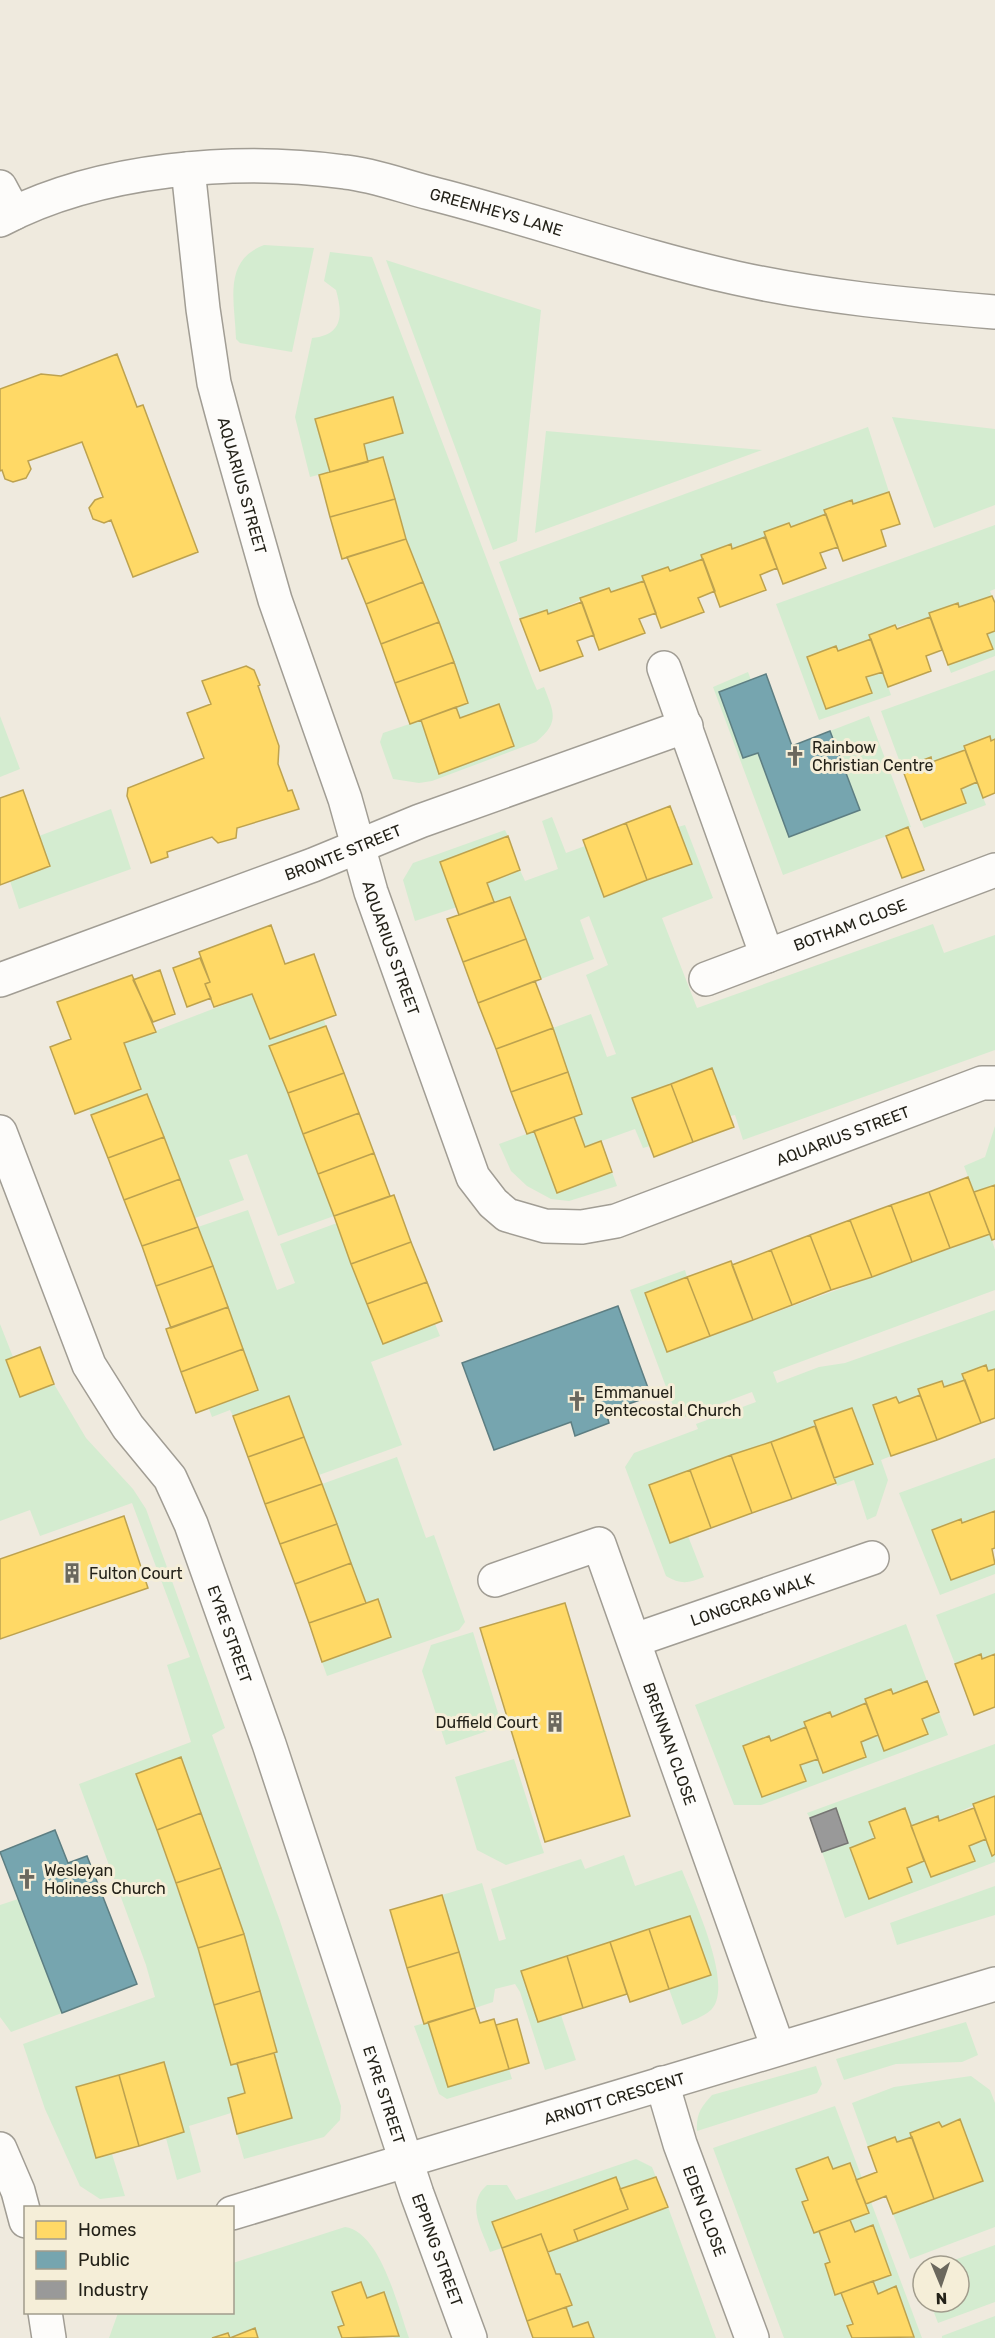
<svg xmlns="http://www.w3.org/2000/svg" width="995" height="2338" font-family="Rubik,sans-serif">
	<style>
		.green { fill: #d4ecd0 }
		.homes { fill: #ffd966; stroke: #bda24f; stroke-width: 1.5 }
		.public { fill: #76a5af; stroke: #5d7e82; stroke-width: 1.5 }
		.industry { fill: #999; stroke: #767573; stroke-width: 1.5 }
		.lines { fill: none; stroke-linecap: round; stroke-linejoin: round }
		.minor-casing { stroke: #a19d94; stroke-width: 36 }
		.tertiary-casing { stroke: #a19d94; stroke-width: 36 }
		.minor { stroke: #fdfcfa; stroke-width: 33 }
		.tertiary { stroke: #fdfcfa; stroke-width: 33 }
		.labels { text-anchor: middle; stroke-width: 6; stroke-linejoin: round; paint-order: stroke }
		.street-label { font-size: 16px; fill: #242219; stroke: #f5eed8 }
		.poi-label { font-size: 16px; fill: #242219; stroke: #f5eed8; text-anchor: start }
	</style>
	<rect width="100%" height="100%" fill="#efeade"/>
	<path class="green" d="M264 245 314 248 292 352 240 343 236 339C235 302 222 261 264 245Z
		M330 252 372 257 533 681 537 690 544 687C554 713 560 722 536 742L432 781 419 783 393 779 380 742 383 733 421 720 439 774 514 746 499 704 460 718 456 707 468 702 406 539 384 457 368 462 364 444 403 433 393 398 316 419 330 472 310 477 295 417 312 338C343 335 343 315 336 290L324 281Z
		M386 260 541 310 517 541 493 550Z
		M892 417 995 429V505L934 528Z
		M868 427 889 492 853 504 852 500 826 514 791 527 789 523 764 532 765 537 732 549 730 544 702 555 703 559 670 571 668 567 642 576 644 581 611 592 609 588 548 614 547 611 520 619 499 562Z
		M546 431 762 450 535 533Z
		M995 525V589L990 591 992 596 959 607 957 603 929 613 930 617 869 635 871 639 838 651 807 657 826 709 872 693 866 677 883 672 891 695 819 720 776 604Z
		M995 631V656L951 673 948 665 992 649 987 634Z
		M995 670V739L991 741 989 736 964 745 965 751 932 762 930 758 902 768 881 711Z
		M748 672 751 680 719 692 743 758 758 753 789 836 860 810 830 731 869 716 911 827 783 875 713 687Z
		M0 716 20 769 0 777Z
		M977 782 986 805 924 828 921 820 966 803 961 789Z
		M111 809 131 869 19 909 10 881 50 866 39 836Z
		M552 817 566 853 585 846 605 896 691 864 678 827 685 825 713 898 662 918 697 1008 933 924 944 953 995 935V1050L743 1140 735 1115 730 1116 712 1068 633 1098 650 1146 643 1148 635 1129 585 1147 574 1117 582 1113 553 1028 591 1014 607 1057 616 1054 586 975 608 965 589 916 580 920 594 959 541 979 511 897 494 902 487 883 520 870 525 881 558 869 542 821Z
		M505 830 508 836 440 862 457 907 415 921 403 880 413 863Z
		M252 994 270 1039 324 1020 326 1026 270 1046 334 1216 278 1236 247 1154 229 1160 244 1200 195 1218 147 1094 91 1115 89 1109 141 1089 124 1043Z
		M995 1126V1185L974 1192 964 1166 985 1157Z
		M534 1131 557 1193 612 1172 617 1186 569 1201 551 1199 527 1186 511 1171 499 1144Z
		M248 1210 277 1290 295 1283 280 1244 337 1223 383 1344 435 1324 440 1336 371 1362 402 1445 319 1475 289 1396 233 1416 230 1410 212 1417 209 1409 258 1390 198 1227Z
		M990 1234 995 1250V1290L773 1372 777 1383 819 1367 845 1363 995 1310V1369L988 1371 986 1365 965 1380 944 1387 941 1381 918 1389 920 1395 899 1403 896 1397 873 1405 891 1456 881 1460 888 1480 876 1516 867 1520 854 1480 837 1486 834 1478 873 1463 852 1408 814 1421 815 1426 771 1442 670 1543 688 1536 704 1577C689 1583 681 1585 666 1576L625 1467 634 1453 698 1429 696 1424 756 1402 752 1392 685 1417 675 1411 630 1290 685 1270 687 1277 645 1293 667 1352Z
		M0 1324 13 1357 6 1360 20 1397 54 1384 86 1438 133 1489 146 1509 225 1728 212 1735 280 1921 341 2106 340 2120 324 2137 244 2159 237 2134 291 2118 274 2053 277 2051 244 1934 181 1757 137 1774 198 1948 231 2065 237 2063 245 2093 228 2098 231 2113 189 2126 201 2172 177 2180 166 2138 184 2132 164 2062 76 2087 96 2157 112 2154 125 2196 100 2199 80 2186 45 2109 23 2044 155 1997 146 1965 79 1784 191 1742 167 1665 190 1657 132 1503 40 1536 30 1510 0 1521Z
		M397 1457 426 1538 434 1535 465 1622 459 1630 327 1676 322 1662 366 1603 322 1484Z
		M995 1458V1511L962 1523 960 1519 932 1530 951 1580 995 1564V1574L940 1595 899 1493Z
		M995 1593V1654L982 1659 980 1654 955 1664 936 1615Z
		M906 1624 927 1681 893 1694 891 1690 865 1699 866 1703 832 1717 804 1722 806 1727 771 1741 768 1736 743 1746 762 1796 800 1765 818 1759 823 1773 866 1757 861 1742 878 1735 884 1750 928 1734 922 1719 939 1712 948 1735 761 1805H734L695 1705Z
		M473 1632 502 1726 446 1745 422 1671 431 1645Z
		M995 1744V1796L939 1821 938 1817 850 1848 869 1898 912 1882 907 1868 924 1861 931 1877 974 1861 969 1846 986 1839 992 1855 995 1854V1862L845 1918 822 1852 848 1843 836 1809 810 1818 807 1813Z
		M514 1759 544 1853 506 1865 477 1850 455 1777Z
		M624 1855 635 1886 682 1870C693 1899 735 1986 711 2010 703 2017 691 2021 682 2025L669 1989 711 1975 690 1916 521 1971 538 2022 561 2015 576 2060 545 2070 520 1992 515 1984 495 1989 493 2002 475 2008 442 1895 482 1883 499 1941 506 1939 491 1889 581 1859 585 1869Z
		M995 1886V1915L897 1945 890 1923Z
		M18 1899 62 2013 11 2032 0 2017V1905Z
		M428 2022 448 2087 509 2069 512 2079 447 2099 439 2094 414 2026Z
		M966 2022 978 2055 962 2062 896 2064 844 2080 836 2059Z
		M816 2066 822 2084 817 2093 697 2131C696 2114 701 2107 712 2095Z
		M971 2076 990 2090 995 2103V2227L910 2259 893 2214 983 2181 960 2120 942 2127 939 2122 911 2133 912 2137 897 2142 895 2137 868 2147 852 2103 894 2087Z
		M835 2106 922 2338H910L914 2336 896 2287 878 2294 873 2281 891 2275 873 2225 855 2232 850 2220 869 2213 851 2163 833 2169 820 2161 796 2169 808 2200 802 2203 813 2233 819 2231 830 2262 825 2264 835 2295 841 2293 853 2324 847 2326 852 2338H784L713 2148Z
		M636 2159 652 2167 656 2177 620 2189 616 2177 492 2222 502 2248 490 2252C482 2230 465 2204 487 2185H507L516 2200Z
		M668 2207 716 2338H594L588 2322 573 2327 566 2307 572 2305 561 2274H556L548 2252Z
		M345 2227C381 2232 398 2308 409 2338H393L399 2335 384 2292 367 2298 361 2282 332 2292 344 2325 338 2327 342 2338H258L254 2329 230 2338 228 2333 212 2338H109L118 2313 232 2312 233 2263Z
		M995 2245V2302L938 2323 930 2302H959V2266H938Z
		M995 2316V2338H942V2336Z"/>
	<path class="homes" d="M117 354 137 407 143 405 198 552 133 577 111 520 104 523 93 519 89 508 95 500 103 497 82 442 28 461 31 469 26 478 13 482 5 479 2 470 0 471V389L41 374 61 376Z
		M393 397 403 433 364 444 368 462 330 472 315 419Z
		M383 457 395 499 330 517 319 475Z
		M889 492 900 524 881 530 886 546 843 561 824 510 852 500 853 504Z
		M395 499 406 539 342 559 330 517Z
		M826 514 838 547 820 553 826 568 783 584 764 532 789 523 791 527Z
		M765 537 777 568 760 575 766 590 720 607 701 555 731 544 732 549Z
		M406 539 423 582 366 604 347 557Z
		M703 559 715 591 698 598 704 612 661 628 642 576 668 567 670 571Z
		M644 581 656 613 639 619 645 633 599 650 580 598 609 588 611 592Z
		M423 582 439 622 381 644 366 604Z
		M992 596 995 603V631L987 634 993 649 948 665 929 613 958 603 959 607Z
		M582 602 594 635 577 641 583 656 540 671 520 619 547 610 548 614Z
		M930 617 942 650 926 656 931 671 888 687 869 635 895 625 897 629Z
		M439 622 454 662 395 683 381 644Z
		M871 639 883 672 866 677 872 693 826 709 807 657 836 646 838 651Z
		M454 662 468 703 410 724 395 683Z
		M246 666 254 670 260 685 258 686 279 746 278 764 288 791 292 790 299 809 237 828 236 838 218 843 212 837 167 852 168 857 151 863 127 796 128 788 204 758 187 713 211 704 202 681Z
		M499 704 514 746 439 774 421 720 456 707 460 718Z
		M990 736 991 741 995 739V793L983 798 964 746Z
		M965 750 977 782 961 789 966 803 921 820 902 768 931 757 932 762Z
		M23 790 50 866 0 885V798Z
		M670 806 692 864 647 880 626 823Z
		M626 823 647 880 604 897 583 840Z
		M908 827 924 870 902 878 886 836Z
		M508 836 520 870 487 883 494 902 459 915 440 862Z
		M510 897 526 939 463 962 447 919Z
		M271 925 285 964 314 954 336 1015 270 1039 252 994 214 1007 205 984 210 982 199 952Z
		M526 939 541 979 478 1003 463 962Z
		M200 958 210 982 205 984 211 998 187 1007 173 968Z
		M160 970 175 1014 153 1022 133 980Z
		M132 975 156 1032 124 1043 141 1089 75 1114 50 1047 71 1039 57 1002Z
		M535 981 553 1028 496 1049 478 1003Z
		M326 1026 344 1073 288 1093 269 1046Z
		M553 1028 568 1072 511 1092 496 1049Z
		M712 1068 734 1127 693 1142 671 1084Z
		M568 1072 582 1114 527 1134 511 1092Z
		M344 1073 359 1113 303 1134 288 1093Z
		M671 1084 693 1142 654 1157 632 1098Z
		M147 1094 164 1137 108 1158 91 1115Z
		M359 1113 374 1153 318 1174 303 1134Z
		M574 1117 585 1147 601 1141 612 1172 557 1193 534 1131Z
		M164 1137 180 1179 124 1200 108 1158Z
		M374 1153 390 1196 334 1216 318 1174Z
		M968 1177 990 1234 950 1248 929 1192Z
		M180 1179 198 1227 142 1246 124 1200Z
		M995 1185V1239L992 1240 974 1192Z
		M929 1192 950 1248 912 1262 891 1205Z
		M394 1195 411 1242 351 1264 334 1216Z
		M891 1205 912 1262 872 1277 850 1220Z
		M850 1220 872 1277 831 1290 810 1235Z
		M198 1227 213 1266 156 1286 142 1246Z
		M810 1235 831 1290 792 1305 771 1250Z
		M411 1242 427 1282 367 1304 351 1264Z
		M771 1250 792 1305 753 1320 732 1265Z
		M731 1261 753 1320 710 1336 687 1277Z
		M213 1266 228 1307 171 1328 156 1286Z
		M687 1277 710 1336 667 1352 645 1293Z
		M427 1282 442 1321 383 1344 367 1304Z
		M228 1307 243 1349 181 1372 166 1329Z
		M40 1347 54 1384 20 1397 6 1360Z
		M243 1349 258 1390 196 1413 181 1372Z
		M986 1365 988 1371 995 1369V1418L981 1423 962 1374Z
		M965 1380 981 1423 937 1440 918 1389 942 1381 944 1387Z
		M920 1395 937 1440 891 1456 873 1405 896 1397 899 1403Z
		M289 1396 304 1437 248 1457 233 1416Z
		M852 1408 873 1464 834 1478 814 1421Z
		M815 1426 836 1483 792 1499 771 1442Z
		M304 1437 322 1484 265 1504 248 1457Z
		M771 1442 792 1499 752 1513 731 1455Z
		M731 1455 752 1513 711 1528 690 1470Z
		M690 1470 711 1528 670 1543 649 1485Z
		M322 1484 337 1524 280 1544 265 1504Z
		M995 1511V1548L992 1549 995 1564 951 1580 932 1530 961 1519 962 1523Z
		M124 1516 148 1588 0 1639V1559Z
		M337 1524 351 1563 295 1584 280 1544Z
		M351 1563 366 1603 309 1623 295 1584Z
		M378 1599 391 1637 322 1662 309 1623Z
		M565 1603 630 1816 545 1842 480 1628Z
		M981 1654 982 1659 995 1654V1707L974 1715 955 1664Z
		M927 1681 939 1712 922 1719 928 1734 884 1751 865 1699 891 1689 893 1694Z
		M866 1703 878 1735 861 1742 866 1757 823 1773 804 1722 830 1712 832 1717Z
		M806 1727 818 1759 800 1765 806 1781 762 1797 743 1746 769 1736 771 1741Z
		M181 1757 201 1813 157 1830 136 1774Z
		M995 1796V1854L992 1856 973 1804Z
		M905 1808 924 1861 907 1868 912 1882 869 1899 850 1848 875 1838 869 1822Z
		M974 1808 986 1839 969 1846 975 1861 931 1877 911 1826 938 1816 939 1821Z
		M201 1813 221 1868 176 1883 157 1830Z
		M221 1868 244 1934 198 1948 176 1883Z
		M442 1895 459 1952 407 1968 390 1910Z
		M690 1916 711 1975 669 1989 649 1929Z
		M649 1929 669 1989 630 2002 610 1942Z
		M244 1934 260 1991 214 2005 198 1948Z
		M610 1942 627 1994 583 2008 567 1956Z
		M459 1952 475 2008 424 2024 407 1968Z
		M567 1956 583 2008 538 2022 521 1971Z
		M260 1991 277 2052 231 2065 214 2005Z
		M475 2008 480 2023 494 2019 509 2069 448 2087 428 2022Z
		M517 2019 529 2063 509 2069 496 2025Z
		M274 2053 292 2118 237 2134 228 2098 245 2093 237 2063Z
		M164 2062 184 2132 139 2146 119 2075Z
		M119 2075 139 2146 96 2158 76 2087Z
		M960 2119 983 2181 934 2199 910 2133 939 2122 942 2127Z
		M895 2137 897 2142 912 2137 934 2199 893 2214 886 2196 866 2204 856 2180 877 2172 868 2147Z
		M828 2157 833 2169 850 2163 869 2213 814 2233 802 2202 808 2200 796 2169Z
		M616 2177 628 2209 574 2230 578 2241 548 2252 541 2234 502 2248 492 2222Z
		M656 2177 668 2207 578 2241 574 2230 628 2209 620 2189Z
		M850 2220 855 2232 873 2225 891 2275 835 2295 825 2264 830 2262 819 2231Z
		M541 2234 556 2274H560L572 2305 527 2321 502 2248Z
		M873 2281 878 2294 896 2286 914 2337 852 2338 847 2326 853 2324 841 2293Z
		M361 2282 367 2298 384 2292 399 2336 342 2338 338 2327 344 2325 332 2292Z
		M566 2307 573 2327 588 2322 594 2338H533L527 2321Z
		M255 2328 258 2338H212L228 2333 230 2338Z"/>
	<path class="public" d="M766 674 792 746 830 731 860 810 789 837 758 753 743 758 719 692Z
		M618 1306 651 1396 606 1412 609 1423 575 1436 571 1422 494 1450 462 1363Z
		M55 1830 68 1863 87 1856 137 1984 62 2013 0 1852Z"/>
	<path class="industry" d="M836 1808 848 1843 822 1852 810 1818Z"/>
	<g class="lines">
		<g class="minor-casing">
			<g id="minor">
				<path id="s1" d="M188 169 203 309 214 383 225 424 275 600 345 799 371 892 473 1177 493 1203 507 1215 545 1226 582 1227 616 1221 982 1083H995"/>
				<path d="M0 187 14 213"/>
				<path d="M664 668 767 956"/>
				<path id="s2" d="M706 979 995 870"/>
				<path id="s3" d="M0 980 313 865 420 821 686 726"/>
				<path id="s4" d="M0 1132 89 1365 128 1427 170 1478 191 1524 269 1744 417 2194 470 2338"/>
				<path id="s5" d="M495 1580 599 1544 778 2048"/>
				<path id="s6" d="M635 1640 872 1558"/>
				<path id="s7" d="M662 2083 680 2144 752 2338"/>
				<path id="s8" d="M232 2213 995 1984"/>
			</g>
		</g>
		<g class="tertiary-casing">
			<g id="tertiary">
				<path id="s9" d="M0 220C98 168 237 157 345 172 374 175 402 186 430 193 533 219 633 255 736 278 822 297 908 305 995 312"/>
				<path d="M0 2149 18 2191 26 2221"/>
				<path d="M45 2312 49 2338"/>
			</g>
		</g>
		<use href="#minor" class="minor"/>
		<use href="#tertiary" class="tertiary"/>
	</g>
	<defs>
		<g id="church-bare" transform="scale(1.62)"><path d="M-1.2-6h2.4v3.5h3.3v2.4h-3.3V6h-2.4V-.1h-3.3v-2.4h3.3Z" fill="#6b685e" stroke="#f5eed8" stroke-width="2.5" paint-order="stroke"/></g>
		<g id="building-bare" transform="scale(1.62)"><path d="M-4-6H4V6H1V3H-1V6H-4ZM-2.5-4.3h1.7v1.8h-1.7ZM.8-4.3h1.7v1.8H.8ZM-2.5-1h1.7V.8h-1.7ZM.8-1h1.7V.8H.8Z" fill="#6b685e" stroke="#f5eed8" stroke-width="2.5" paint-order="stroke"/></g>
	</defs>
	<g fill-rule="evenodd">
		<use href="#church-bare" x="795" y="756"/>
		<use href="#church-bare" x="577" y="1401"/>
		<use href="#building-bare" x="72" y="1573"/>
		<use href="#building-bare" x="555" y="1722"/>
		<use href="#church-bare" x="27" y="1879"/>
	</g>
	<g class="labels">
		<g class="street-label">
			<text dy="6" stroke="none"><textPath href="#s9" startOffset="510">GREENHEYS LANE</textPath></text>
			<text dy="6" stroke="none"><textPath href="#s1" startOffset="322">AQUARIUS STREET</textPath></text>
			<text dy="6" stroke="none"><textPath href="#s3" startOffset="366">BRONTE STREET</textPath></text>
			<text dy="6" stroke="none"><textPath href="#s2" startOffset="154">BOTHAM CLOSE</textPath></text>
			<text dy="6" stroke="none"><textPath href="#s1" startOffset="808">AQUARIUS STREET</textPath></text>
			<text dy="6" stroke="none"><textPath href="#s1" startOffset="1456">AQUARIUS STREET</textPath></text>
			<text dy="6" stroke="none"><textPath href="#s6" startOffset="124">LONGCRAG WALK</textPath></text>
			<text dy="6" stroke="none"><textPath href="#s4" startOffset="556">EYRE STREET</textPath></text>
			<text dy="6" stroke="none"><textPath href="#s5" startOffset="322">BRENNAN CLOSE</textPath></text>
			<text dy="6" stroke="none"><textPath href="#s4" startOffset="1042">EYRE STREET</textPath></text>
			<text dy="6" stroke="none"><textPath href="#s8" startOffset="399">ARNOTT CRESCENT</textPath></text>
			<text dy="6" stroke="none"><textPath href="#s7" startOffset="135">EDEN CLOSE</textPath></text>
			<text dy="6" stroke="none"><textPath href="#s4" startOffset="1206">EPPING STREET</textPath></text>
		</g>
		<g class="poi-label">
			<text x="812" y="753">Rainbow<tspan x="812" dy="18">Christian Centre</tspan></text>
			<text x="594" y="1398">Emmanuel<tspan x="594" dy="18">Pentecostal Church</tspan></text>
			<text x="89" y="1579">Fulton Court</text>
			<text x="538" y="1728" text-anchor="end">Duffield Court</text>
			<text x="44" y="1876">Wesleyan<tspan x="44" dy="18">Holiness Church</tspan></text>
		</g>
	</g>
	<rect x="24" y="2206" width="210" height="108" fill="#f5eed8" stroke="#a19c8c" stroke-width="1.5"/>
	<rect x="36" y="2221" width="30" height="18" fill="#ffd966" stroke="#a19c8c" stroke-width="1.5"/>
	<text x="78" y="2236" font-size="18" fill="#242219">Homes</text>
	<rect x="36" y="2251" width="30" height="18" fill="#76a5af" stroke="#a19c8c" stroke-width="1.5"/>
	<text x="78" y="2266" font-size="18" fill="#242219">Public</text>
	<rect x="36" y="2281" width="30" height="18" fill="#999999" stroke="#a19c8c" stroke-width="1.5"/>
	<text x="78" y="2296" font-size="18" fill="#242219">Industry</text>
	<g transform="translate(941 2284) rotate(178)"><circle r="28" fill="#f5eed8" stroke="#a19c8c" stroke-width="1.5"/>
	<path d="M0-4.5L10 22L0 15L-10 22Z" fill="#6b685e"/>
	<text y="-9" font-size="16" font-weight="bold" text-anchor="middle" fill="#242219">N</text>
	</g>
</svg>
